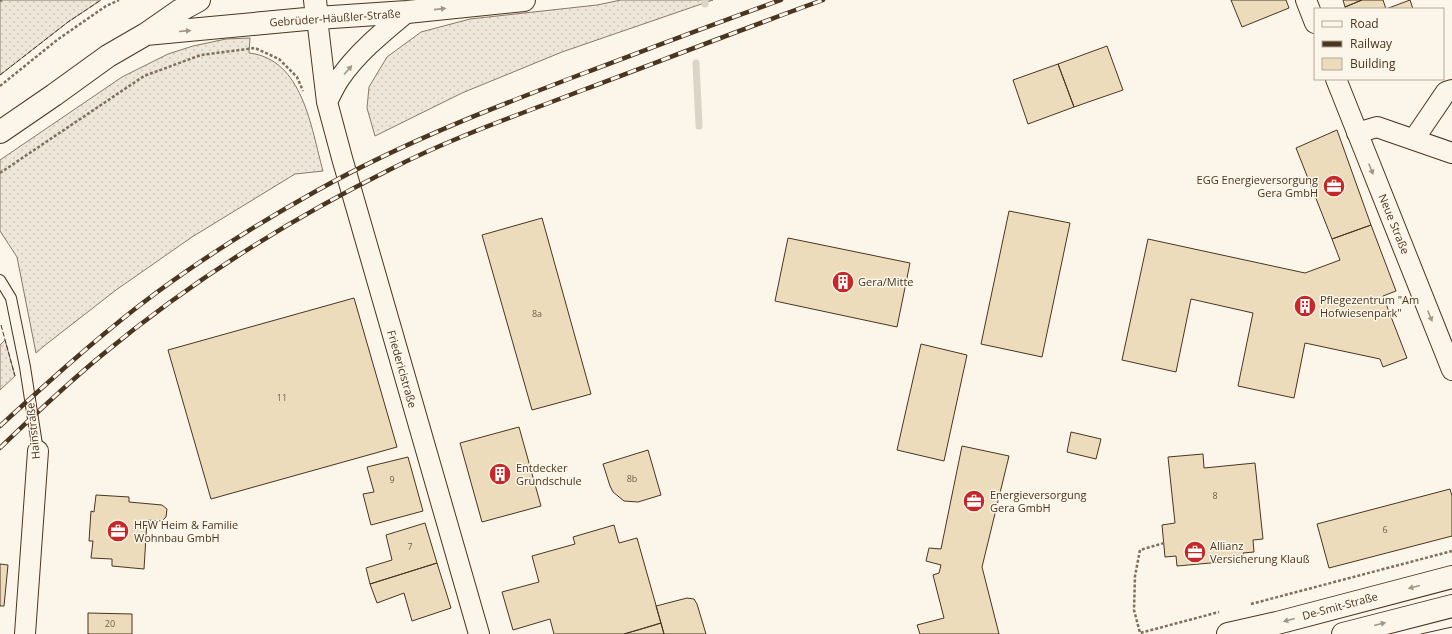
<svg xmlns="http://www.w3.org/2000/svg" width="1452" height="634" font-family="'Open Sans',sans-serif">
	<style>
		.grass { fill: url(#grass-dots); stroke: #887966 }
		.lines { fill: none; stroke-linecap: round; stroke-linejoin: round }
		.stream { stroke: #dcd4c6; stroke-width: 7 }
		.building { fill: #ecdcbc; stroke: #4a3520 }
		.lane-casing { stroke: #4a3520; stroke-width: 12 }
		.street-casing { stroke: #4a3520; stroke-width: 22 }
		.secondary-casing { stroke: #4a3520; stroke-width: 24 }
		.path { stroke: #7f6f5c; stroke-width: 2.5; stroke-dasharray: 3 2; stroke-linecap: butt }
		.lane { stroke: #fbf6e9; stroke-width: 10 }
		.street { stroke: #fbf6e9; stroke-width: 20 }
		.secondary { stroke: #fbf6e9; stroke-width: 22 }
		.tram { stroke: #4a3520; stroke-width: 1 }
		.rail-casing { stroke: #4a3520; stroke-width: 4.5 }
		.rail { stroke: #fbf6e9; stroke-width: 3; stroke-dasharray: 9; stroke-linecap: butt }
		.fence { stroke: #4a3520; stroke-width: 1; stroke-dasharray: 5 2; stroke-linecap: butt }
		.oneway { fill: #a29684 }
		.labels { text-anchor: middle; stroke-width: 3; stroke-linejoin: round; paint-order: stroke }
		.number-label { font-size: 9px; fill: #725f47 }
		.street-label { font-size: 11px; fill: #4a3520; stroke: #fbf6e9 }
		.poi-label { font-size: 11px; fill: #4a3520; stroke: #fbf6e9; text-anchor: start }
	</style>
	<defs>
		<pattern id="grass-dots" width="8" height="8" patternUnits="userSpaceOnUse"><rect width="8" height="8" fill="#ede6d9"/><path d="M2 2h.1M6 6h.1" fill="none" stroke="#cdc6ba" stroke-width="1.8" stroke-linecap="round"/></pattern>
	</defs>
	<rect width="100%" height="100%" fill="#fbf6e9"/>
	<path class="grass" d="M0 0H101L68 22 0 75Z
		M621 0H713L562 52 462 93 375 136 367 108 369 87 387 57 421 32 470 19 597 5Z
		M250 38 249 53C303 59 311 128 323 171L295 174 192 237 116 290 44 346 36 353 17 257 0 231V160L122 77 168 54 193 46 226 39Z
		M5 340 15 376 0 390V345Z"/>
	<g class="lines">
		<path class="stream" d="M705 4V0
			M696 63 699 126"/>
	</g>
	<path class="building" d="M1231 0H1286L1289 8 1242 27Z
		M1343 0H1362L1345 7Z
		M1362 0H1383L1386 9 1410 0 1413 9H1346L1345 7Z
		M1107 46 1123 90 1074 107 1058 64Z
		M1058 64 1074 107 1028 124 1013 80Z
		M1337 130 1371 225 1332 239 1296 148Z
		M1009 211 1070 223 1042 357 981 344Z
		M542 218 591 394 532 410 482 235Z
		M1371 225 1396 291 1383 296 1407 358 1383 367 1380 359 1305 343 1294 398 1238 386 1253 313 1191 299 1176 372 1122 360 1148 239 1305 273 1340 260 1332 239Z
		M788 238 910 263 897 327 775 301Z
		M354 298 397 447 211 499 168 350Z
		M921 344 967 355 944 461 897 450Z
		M519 427 541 506 482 522 460 443Z
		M1071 432 1101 439 1096 459 1067 452Z
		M962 446 1009 456 982 567 999 634H920L917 625 944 618 933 575 939 573 941 565 926 561 929 548 941 549Z
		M648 450 661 495 638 502 624 501 613 492 610 486 603 464Z
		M1203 454 1204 468 1255 463 1263 539 1253 540 1254 552 1243 553 1244 560 1177 566 1176 556 1165 557 1162 525 1175 523 1168 457Z
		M408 457 423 511 371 525 363 494 374 492 367 467Z
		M1450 489 1452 496V536L1329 568 1317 524Z
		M96 495 129 497V502L162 505 167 509 166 517 162 521 147 520 144 569 112 566V559L91 558 93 541H89L91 511 94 512Z
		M425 523 437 563 370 584 366 568 392 560 386 535Z
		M614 525 619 543 637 538 661 623 624 634H554L550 619 513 630 502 592 539 582 532 556 575 544 573 537Z
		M437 563 451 608 412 621 404 593 377 603 370 584Z
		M0 564 8 565 4 606H0Z
		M687 598 694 599 697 604 706 634H664L656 606Z
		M88 613 132 614V634H88Z
		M661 623 664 634H624L645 628Z"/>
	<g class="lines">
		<g class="lane-casing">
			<path id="lane" d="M0 280 11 298 25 367 38 451"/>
		</g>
		<g class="street-casing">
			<path id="street" d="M1306 0 1315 23
				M317 18 327 102 342 158 479 634
				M1336 79 1452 370
				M327 102C331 94 335 85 340 78 358 52 383 32 407 12
				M1357 133 1377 127 1452 153
				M1414 139 1446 92 1452 90
				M25 634 38 451"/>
		</g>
		<g class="secondary-casing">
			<path id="secondary" d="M315 0 317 18
				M146 34 317 18 407 12 524 0
				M0 132 54 95 108 56 146 34 179 11 199 0
				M1228 634 1277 623 1452 577
				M1343 634 1452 606"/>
		</g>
		<path class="path" d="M0 1 2 0
			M0 86 57 40 106 6 119 0
			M0 173 144 76 201 55 255 48 279 59 297 77 303 91
			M1164 543 1140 550 1135 576 1134 610 1140 633 1219 612
			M1251 604 1452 551"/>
		<use href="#lane" class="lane"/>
		<use href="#street" class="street"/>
		<use href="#secondary" class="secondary"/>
		<path class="tram" d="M1421 634 1452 627"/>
		<g class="rail-casing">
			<path id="rail" d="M0 426C46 384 91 343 140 305 196 262 257 224 318 190 404 142 495 107 587 72 651 48 716 23 781 0
				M0 448C33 416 67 384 102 355 190 282 287 221 389 170 451 138 518 115 583 90 663 60 743 29 823 0"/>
		</g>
		<use href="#rail" class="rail"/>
		<path class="fence" d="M0 75 68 22 101 0
			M1 325 15 376"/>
	</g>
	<defs><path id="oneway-solid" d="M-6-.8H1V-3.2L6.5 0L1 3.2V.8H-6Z"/></defs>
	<g class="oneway">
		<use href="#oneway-solid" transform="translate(440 9) rotate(-6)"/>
		<use href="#oneway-solid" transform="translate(185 31) rotate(-5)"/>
		<use href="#oneway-solid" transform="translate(348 70) rotate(-49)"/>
		<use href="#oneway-solid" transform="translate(1371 169) rotate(68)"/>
		<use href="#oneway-solid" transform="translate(1430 316) rotate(68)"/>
		<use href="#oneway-solid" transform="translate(1414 587) rotate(165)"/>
		<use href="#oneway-solid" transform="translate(1289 620) rotate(165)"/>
		<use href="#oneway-solid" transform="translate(1380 624) rotate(-14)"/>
	</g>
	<defs>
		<g id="office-disc" transform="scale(1.15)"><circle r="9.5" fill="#c62828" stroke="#fbf6e9"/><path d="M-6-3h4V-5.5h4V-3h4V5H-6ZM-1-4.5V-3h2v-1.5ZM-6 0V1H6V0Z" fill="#fff"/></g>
		<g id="building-disc" transform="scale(1.15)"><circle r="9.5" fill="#c62828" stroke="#fbf6e9"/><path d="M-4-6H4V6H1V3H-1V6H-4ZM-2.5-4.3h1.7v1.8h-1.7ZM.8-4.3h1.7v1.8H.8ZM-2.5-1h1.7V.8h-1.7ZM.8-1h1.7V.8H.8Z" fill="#fff"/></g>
	</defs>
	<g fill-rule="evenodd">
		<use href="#office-disc" x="1334" y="186"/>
		<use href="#building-disc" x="843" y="282"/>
		<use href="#building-disc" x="1305" y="306"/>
		<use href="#building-disc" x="500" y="474"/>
		<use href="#office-disc" x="974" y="501"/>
		<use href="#office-disc" x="118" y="531"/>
		<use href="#office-disc" x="1195" y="552"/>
	</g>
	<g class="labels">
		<g class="number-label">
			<text x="537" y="317">8a</text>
			<text x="282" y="401">11</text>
			<text x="632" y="482">8b</text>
			<text x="392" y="483">9</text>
			<text x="1215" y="499">8</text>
			<text x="1385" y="533">6</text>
			<text x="410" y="550">7</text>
			<text x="110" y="627">20</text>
		</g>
		<g class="street-label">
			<text transform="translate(335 18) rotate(-4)" y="4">Gebrüder-Häußler-Straße</text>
			<text transform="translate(1394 224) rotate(68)" y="4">Neue Straße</text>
			<text transform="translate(402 369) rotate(74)" y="4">Friedericistraße</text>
			<text transform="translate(33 431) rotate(-96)" y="4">Hainstraße</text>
			<text transform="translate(1340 606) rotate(-15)" y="4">De-Smit-Straße</text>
		</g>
		<g class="poi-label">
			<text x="1318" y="184" text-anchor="end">EGG Energieversorgung<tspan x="1318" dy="13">Gera GmbH</tspan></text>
			<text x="858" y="286">Gera/Mitte</text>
			<text x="1320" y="304">Pflegezentrum "Am<tspan x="1320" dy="13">Hofwiesenpark"</tspan></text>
			<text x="516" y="472">Entdecker<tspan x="516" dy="13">Grundschule</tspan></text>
			<text x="990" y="499">Energieversorgung<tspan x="990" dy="13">Gera GmbH</tspan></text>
			<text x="134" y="529">HFW Heim &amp; Familie<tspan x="134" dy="13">Wohnbau GmbH</tspan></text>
			<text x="1210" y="550">Allianz<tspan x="1210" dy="13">Versicherung Klauß</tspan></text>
		</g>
	</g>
	<rect x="1314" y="8" width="130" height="72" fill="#fbf6e9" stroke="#b4a999"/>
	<rect x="1322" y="21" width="20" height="6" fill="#fbf6e9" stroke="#b4a999"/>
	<text x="1350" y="28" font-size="12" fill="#4a3520">Road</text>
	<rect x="1322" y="41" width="20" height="6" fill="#4a3520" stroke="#b4a999"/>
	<text x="1350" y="48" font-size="12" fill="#4a3520">Railway</text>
	<rect x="1322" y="58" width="20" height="12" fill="#ecdcbc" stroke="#b4a999"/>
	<text x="1350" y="68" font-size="12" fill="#4a3520">Building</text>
</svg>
